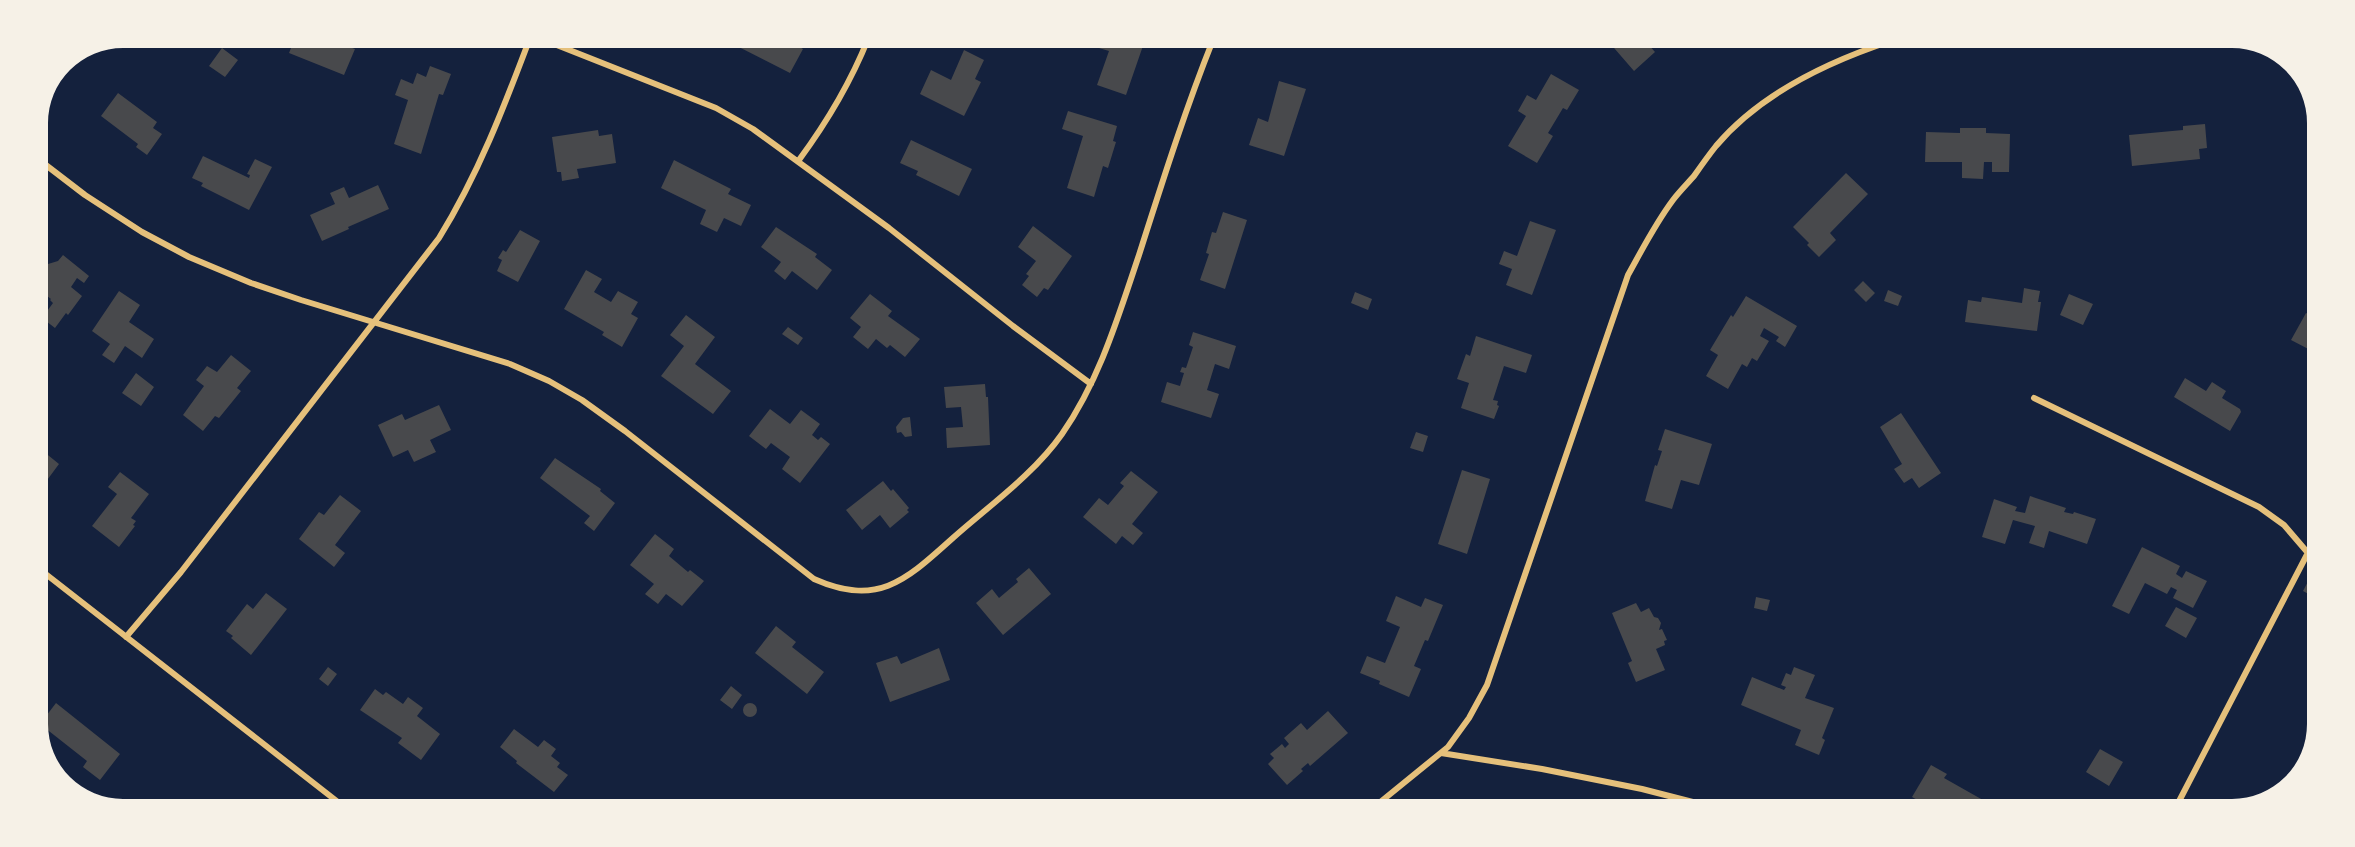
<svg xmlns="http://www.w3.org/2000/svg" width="2355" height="847" font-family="'Zilla Slab',serif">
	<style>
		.building { fill: #48494c }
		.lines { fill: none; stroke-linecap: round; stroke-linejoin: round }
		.minor { stroke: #e5c07b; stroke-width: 6 }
	</style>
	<rect width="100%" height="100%" fill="#14213d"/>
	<path class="building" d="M295 38H338L336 42 355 49 344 75 289 53Z
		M728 39H786L803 49 790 73 727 41Z
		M1102 40H1145L1126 95 1097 85 1109 51 1099 48Z
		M1608 41H1652L1648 44 1655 52 1634 71Z
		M222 48 238 60 225 77 209 66Z
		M964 50 984 60 975 79 981 82 964 116 920 94 931 70 951 80Z
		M430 66 451 74 443 95 439 94 421 154 394 144 408 100 395 95 401 79 413 84 417 73 426 77Z
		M1551 74 1579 90 1567 110 1563 108 1548 133 1553 136 1537 163 1508 146 1526 116 1518 111 1527 95 1536 100Z
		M1279 81 1306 89 1284 156 1249 145 1258 118 1268 122Z
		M118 93 157 122 153 128 162 134 147 155 136 147 138 144 101 116Z
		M2314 108 2317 117V129L2307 112Z
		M1068 111 1117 126 1113 141 1116 142 1108 168 1103 166 1094 197 1067 188 1083 136 1062 129Z
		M2205 124 2207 148 2199 149 2200 159 2132 166 2129 135 2183 130V126Z
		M1960 128H1986V133L2010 134 2009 172H1992V162H1984L1983 179 1962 178V162H1925L1926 132 1960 133Z
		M598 130 599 136 612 134 616 163 577 169 579 178 562 181 561 172H557L552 137Z
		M911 140 972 169 959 196 916 175 918 171 900 163Z
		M203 156 249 178 250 175 247 174 255 159 272 167 249 210 201 186 203 183 192 178Z
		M674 160 731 189 728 194 751 205 741 226 724 218 717 232 700 224 706 210 661 188Z
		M1846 173 1868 194 1830 233 1836 240 1819 257 1807 245 1809 243 1793 227Z
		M378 185 389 209 348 227 349 229 322 241 310 215 335 204 330 193 344 187 349 198Z
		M1223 212 1247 220 1225 289 1200 280 1209 254 1206 253 1212 232 1216 233Z
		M1530 221 1556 230 1532 295 1506 285 1512 269 1499 264 1504 251 1517 256Z
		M1033 226 1072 256 1048 290 1044 288 1037 297 1022 285 1029 276 1026 274 1036 261 1018 247Z
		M776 227 817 254 815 257 832 270 817 290 792 271 785 280 774 271 781 262 761 247Z
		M520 230 540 241 518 282 497 271 502 260 498 258 503 250 506 252Z
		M63 255 89 276 84 283 77 278 71 287 82 296 68 315 66 313 55 328 42 318 53 303 50 300 51 299 38 289V256L48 264 58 261Z
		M586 270 602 279 594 292 611 302 618 291 638 302 631 314 638 318 622 347 602 335 604 332 564 309Z
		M1863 281 1875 293 1866 302 1854 290Z
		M2024 288 2040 291 2038 302H2041L2037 331 1965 322 1968 300 1981 302 1982 297 2022 303Z
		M1888 290 1902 296 1898 306 1884 301Z
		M119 291 140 305 129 322 154 339 142 358 125 346 114 363 102 355 110 344 92 331Z
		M1355 292 1372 299 1368 310 1351 303Z
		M870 294 892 311 888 316 920 339 905 357 890 345 887 348 876 339 868 349 853 337 861 327 850 318Z
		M2069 294 2093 304 2083 325 2060 315Z
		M1746 296 1797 326 1785 347 1776 341 1779 337 1764 328 1760 336 1769 341 1757 361 1752 358 1747 367 1742 364 1728 389 1706 376 1718 355 1710 350 1731 315 1733 317Z
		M2316 300V353L2291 340 2306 313 2308 314Z
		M686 315 715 337 695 364 731 391 713 414 661 376 684 346 670 335Z
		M788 327 803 338 798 345 782 334Z
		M1193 332 1236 346 1229 369 1215 364 1207 390 1219 394 1211 418 1161 402 1167 382 1180 386 1184 373 1180 372 1182 367 1186 368 1193 347 1189 345Z
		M1476 336 1532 355 1526 373 1504 366 1493 400 1498 401 1497 405 1499 406 1494 419 1461 408 1469 383 1457 379 1466 354 1470 356Z
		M231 355 251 371 237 388 241 391 219 418 215 416 203 431 183 415 204 386 196 380 207 366 217 372Z
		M136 373 154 387 141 406 122 393Z
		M2185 378 2206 391 2212 382 2226 391 2222 398 2240 409 2241 412 2230 431 2174 397Z
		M985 384 986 397H988L990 445 947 448 946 428 963 427 961 407 946 408 944 387Z
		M439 405 451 430 430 440 436 452 414 462 408 450 393 457 378 425 402 414 405 420Z
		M770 409 790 424 801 410 820 424 812 435 818 440 821 437 830 444 800 483 782 469 790 457 771 443 766 449 749 436Z
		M1901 413 1941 473 1919 488 1912 478 1904 483 1894 469 1902 464 1880 427Z
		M910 417 912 436 905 437 901 432 897 433 896 427 903 418Z
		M1665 429 1712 444 1699 485 1681 480 1672 509 1645 501 1655 465 1657 466 1662 451 1658 450Z
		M1416 432 1428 436 1423 452 1410 448Z
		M38 447 59 464 42 487 38 483Z
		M555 458 601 489 600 491 615 503 594 531 584 523 590 516 540 478Z
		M1462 470 1490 479 1467 554 1438 544Z
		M1131 471 1158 492 1132 524 1143 533 1133 545 1122 536 1116 544 1083 517 1099 498 1108 505 1124 486 1120 483Z
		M120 472 149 494 131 518 136 521 133 525 135 526 119 547 92 526 117 494 108 487Z
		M883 481 891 491 893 489 909 508 907 510 909 512 890 528 880 515 862 530 846 510Z
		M340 495 361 511 335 545 345 553 334 567 299 539 319 512 324 515Z
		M2030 496 2066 508 2064 512 2073 514 2074 512 2096 519 2087 544 2049 531 2044 548 2029 543 2035 526 2013 520 2005 544 1982 537 1994 499 2017 507 2015 511 2025 513Z
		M655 534 674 549 669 556 688 572 690 570 704 581 682 606 666 594 658 604 645 594 654 584 630 565Z
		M2142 547 2180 566 2176 574 2182 578 2186 571 2207 581 2193 608 2173 598 2177 590 2171 587 2167 594 2145 583 2129 614 2112 606Z
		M1029 568 1051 594 1003 635 976 603 992 589 999 598 1018 582 1016 579Z
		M2312 574 2314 575V597L2303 591Z
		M266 593 287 609 251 655 231 638 233 636 226 631 247 604 253 609Z
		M1396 596 1421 607 1425 598 1443 605 1428 641 1425 640 1414 666 1421 669 1409 697 1379 684 1380 681 1360 673 1367 656 1385 663 1400 627 1386 621Z
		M1756 597 1770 600 1767 611 1754 608Z
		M1636 603 1641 612 1649 608 1654 617 1658 618 1661 623 1659 630 1662 629 1667 640 1664 641 1665 645 1656 649 1665 670 1636 682 1628 663 1632 661 1612 613Z
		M2176 607 2197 618 2186 638 2165 626Z
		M776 626 796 642 792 647 824 672 807 694 755 653Z
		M939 648 950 680 890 702 876 663 897 656 901 664Z
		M328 667 337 674 328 686 319 679Z
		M1794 667 1815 675 1805 698 1834 708 1822 738 1825 740 1819 755 1795 745 1801 730 1741 705 1752 677 1784 690 1786 687 1781 685 1786 673 1791 675Z
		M731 686 742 695 732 709 720 700Z
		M375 689 383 695 386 692 403 704 408 697 423 708 417 716 440 734 421 760 398 743 402 738 360 710Z
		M743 710a7 7 0 1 1 14 0a7 7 0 1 1-14 0Z
		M56 703 120 754 100 780 83 767 87 761 40 724Z
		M1328 711 1348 733 1310 766 1308 763 1301 769 1303 771 1287 785 1268 764 1274 758 1270 754 1282 744 1285 748 1289 744 1284 738 1301 723 1307 730Z
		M514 729 538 747 544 740 556 749 551 756 560 763 557 767 568 775 554 792 516 763 517 761 500 747Z
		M2100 749 2123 762 2109 786 2086 772Z
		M1931 765 1947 774 1944 778 1990 804 1987 809H1933L1912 797Z"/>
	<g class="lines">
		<path class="minor" d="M539 38 716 108 753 129 889 228 1013 326 1091 384
			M38 159 85 195 142 232 189 257 251 283 301 300 510 364 549 381 582 400 625 431 814 579C879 608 907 579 954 537 990 505 1034 474 1062 434 1100 379 1118 317 1139 255 1162 183 1185 110 1213 40
			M799 160C827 122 850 84 868 39
			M2034 398 2259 507 2284 525 2308 553
			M38 568 343 806
			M126 637 181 572 439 238C478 175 504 107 530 38
			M1441 753 1542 769 1642 789 1716 808
			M1373 808 1448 747 1469 718 1487 685 1628 275C1642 250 1655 224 1673 200 1679 192 1687 184 1694 176 1701 166 1708 156 1716 146 1760 94 1827 62 1891 41
			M2175 809 2314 541"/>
	</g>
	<path d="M0 0H2355V847H0ZM123 48H2232A75 75 0 0 1 2307 123V724A75 75 0 0 1 2232 799H123A75 75 0 0 1 48 724V123A75 75 0 0 1 123 48Z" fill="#f6f1e7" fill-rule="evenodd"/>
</svg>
